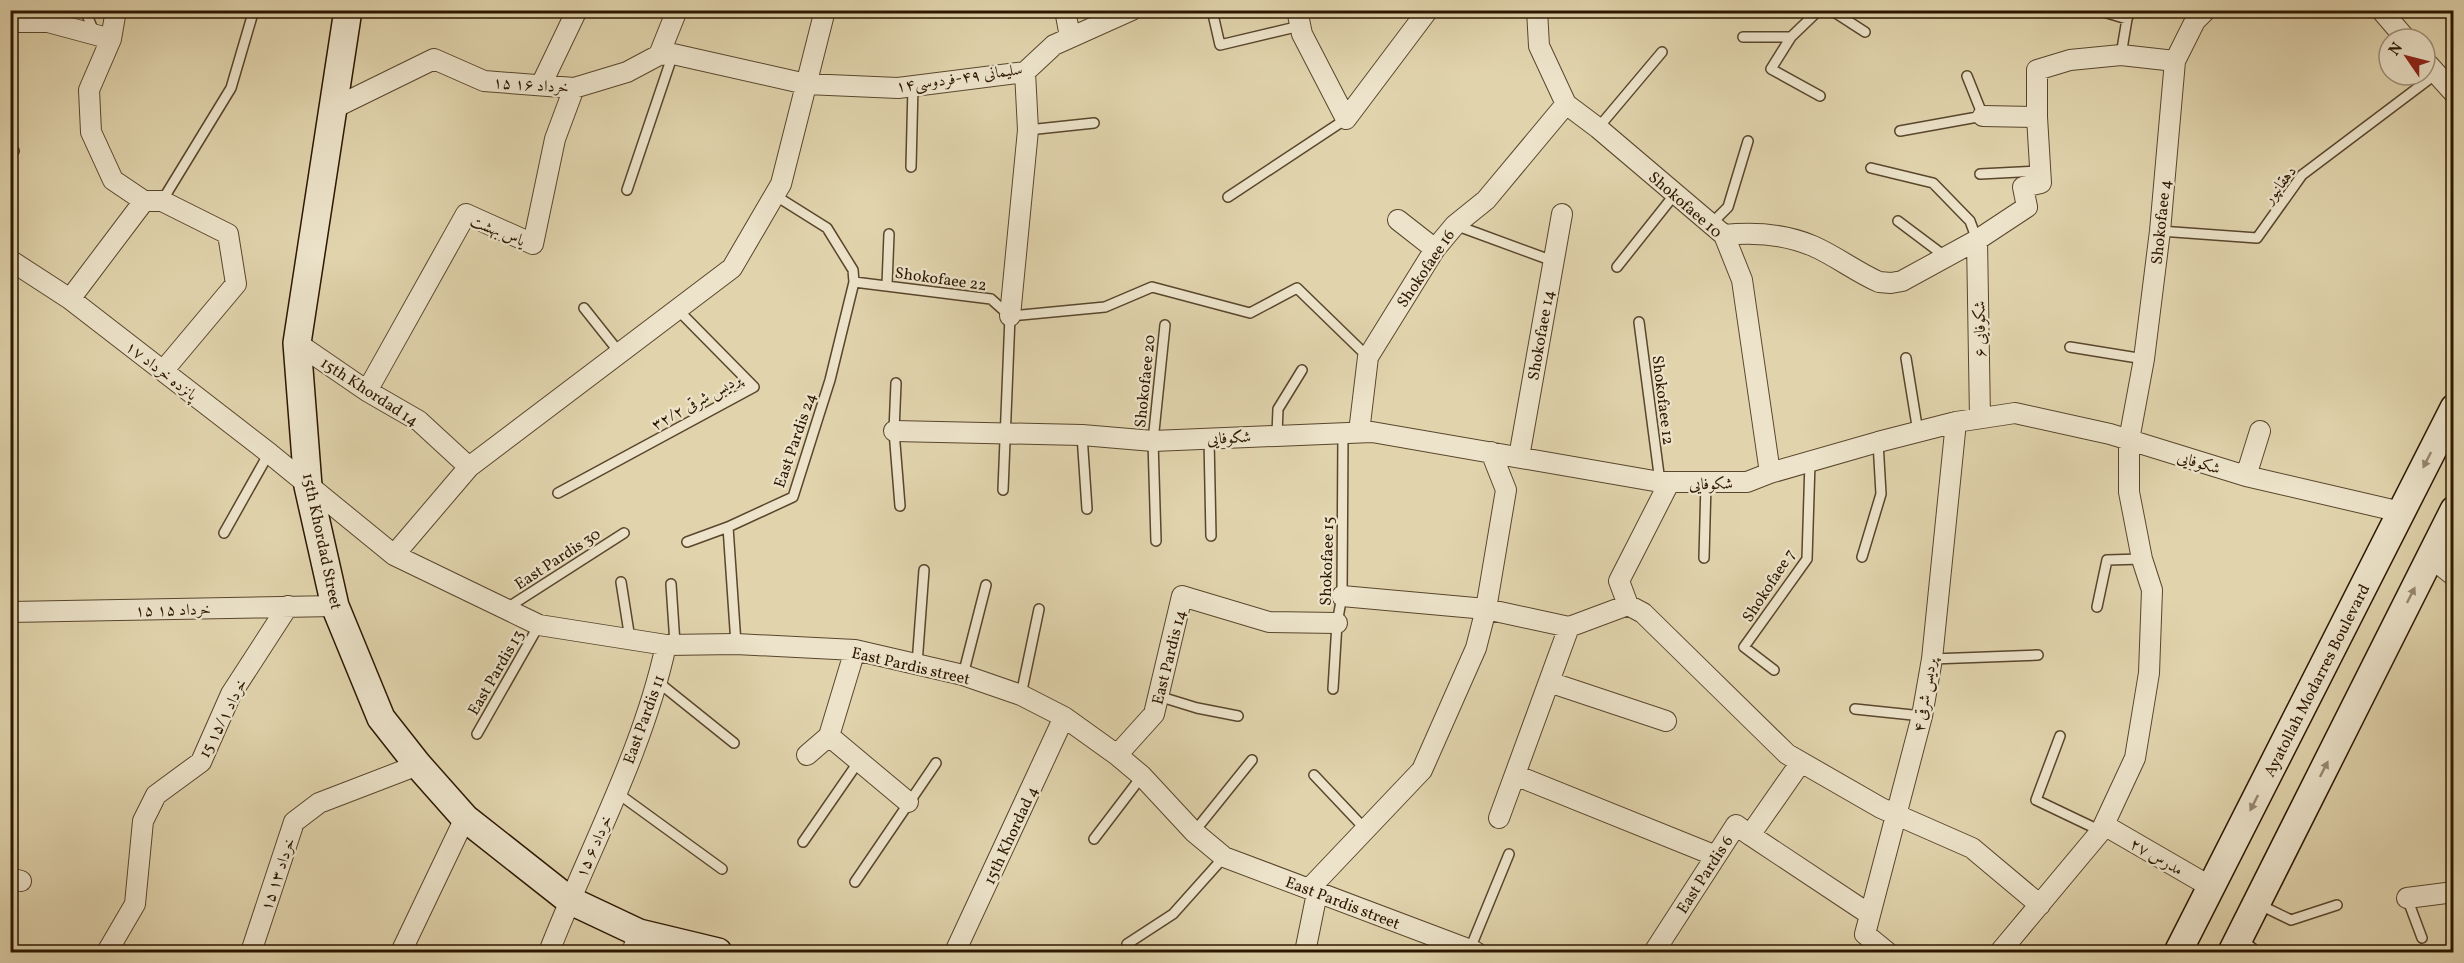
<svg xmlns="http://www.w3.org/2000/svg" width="2464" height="963" font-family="Vollkorn,Amiri,serif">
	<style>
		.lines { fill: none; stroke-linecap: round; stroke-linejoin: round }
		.lane-casing { stroke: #59462c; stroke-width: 12 }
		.street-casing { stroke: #59462c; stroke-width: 22 }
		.secondary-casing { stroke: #2c1701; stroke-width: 30 }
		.lane { stroke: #ece3ca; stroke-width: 9 }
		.street { stroke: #ece3ca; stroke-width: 20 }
		.secondary { stroke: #ece3ca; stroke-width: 27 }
		.oneway { fill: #968770 }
		.labels { text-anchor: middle; stroke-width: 4.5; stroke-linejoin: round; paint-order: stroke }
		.street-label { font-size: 16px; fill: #2c1701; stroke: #ece3ca }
	</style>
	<rect width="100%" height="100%" fill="#e1d4ad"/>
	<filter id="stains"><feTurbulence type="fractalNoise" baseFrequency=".00333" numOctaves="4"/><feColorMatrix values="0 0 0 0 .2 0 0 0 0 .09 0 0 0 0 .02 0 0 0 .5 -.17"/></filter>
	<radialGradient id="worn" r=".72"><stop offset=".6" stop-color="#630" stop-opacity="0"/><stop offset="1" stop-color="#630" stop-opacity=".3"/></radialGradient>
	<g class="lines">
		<g class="lane-casing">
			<path id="lane" d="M85 10 94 32
				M1212 10 1220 45 1300 26
				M1819 10 1791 37 1771 69 1820 96
				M1831 10 1865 32
				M2097 10 2127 19
				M1743 37H1791
				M2121 55 2127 19 2131 10
				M1598 128 1662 52
				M1028 130 1094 123
				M1900 131 1983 116 1967 76
				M10 157 14 151
				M911 167 913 86
				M1871 168 1933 183 1970 221 1977 240
				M1980 174 2040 171
				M627 190 673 54
				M1228 197 1346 119
				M162 201 231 88 253 13
				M1898 221 1946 257
				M1711 224 1728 207 1748 141
				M1455 225 1553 261
				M2160 231 2257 238 2302 175 2436 74
				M1617 267 1675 194
				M854 282 991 299 1010 316 1003 490
				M887 285 889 234
				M584 308 619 352
				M1010 316 1105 307 1152 287 1250 313 1297 288 1368 357
				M1639 322 1660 482
				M2070 347 2144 359
				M1906 358 1918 432
				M896 383 894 431 900 506
				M1277 434 1278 409 1302 370
				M1082 435 1087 509
				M1209 439 1211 536
				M558 493 754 387 677 309
				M224 533 269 453
				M1156 541 1153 441 1165 325
				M687 542 728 527
				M1862 557 1881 494 1878 442
				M1704 558 1706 483
				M621 582 630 639
				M671 584 675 644
				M2097 607 2107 560 2142 559
				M507 608 624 533
				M736 644 728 527 793 497 830 380 854 282 853 270 827 228 776 196
				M1932 659 2038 655
				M917 664 924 570
				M1774 670 1744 647 1807 559 1810 462
				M963 675 986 585
				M658 682 734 743
				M1333 689 1337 623 1342 596 1343 433
				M1021 695 1039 609
				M1158 696 1197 708 1238 716
				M1855 709 1922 716
				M477 734 539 625
				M2060 736 2036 800 2101 831
				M1314 775 1366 830
				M616 792 722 869
				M1194 832 1252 760
				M1094 839 1142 776
				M803 842 859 761
				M855 882 936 763
				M2407 898 2422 938
				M2258 904 2291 920 2337 905
				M2240 938 2257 952
				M1127 944 1173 914 1224 857
				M1470 949 1509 854"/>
		</g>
		<g class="street-casing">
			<path id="street" d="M116 10 111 39 89 90 91 132 113 180 144 201H162L228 234 236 284 163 371
				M1065 10 1070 37
				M1297 10 1302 34 1346 119 1428 10
				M1537 10 1539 46 1566 104 1598 128 1724 235 1742 280 1770 473
				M2381 10 2406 39
				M10 22H48L111 39
				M659 55 677 10
				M2425 61 2454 93
				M541 85 577 10
				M334 108 434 59 484 81 574 88 627 72 659 55 673 54 806 84 898 88 1025 72 1054 45 1132 10
				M1983 116 2037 117
				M1398 220 1435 249
				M1724 235C1753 232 1785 234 1813 246 1836 256 1856 272 1879 282L1891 283 1902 281 1977 240 2027 207 2023 187 2041 183 2037 117V70L2070 60 2121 55 2175 61
				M1977 240 1980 418
				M10 260 70 299 269 453 394 555 539 625 666 645 736 644 855 650 963 675 1021 695 1064 717 1117 755 1142 776 1194 832 1224 857 1476 952
				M70 299 144 201
				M1010 316 1028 130 1025 72
				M297 343 367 391 419 421 469 467
				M367 391 466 214 533 244 555 139 574 88
				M894 431 1082 435 1153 441 1372 432 1660 482H1747L1770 473 1878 442 1956 422 2015 413 2110 434 2246 476 2401 512
				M1359 432 1368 357 1435 249 1455 225 1486 200 1566 104
				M1519 457 1562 214
				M2246 476 2260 431
				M394 555 469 467 732 268 781 184 825 10
				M2430 557 2454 576
				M1342 596 1486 609 1569 627 1628 605 1643 613 1787 754 1881 808 1972 848 2040 905
				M1628 605 1619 581 1669 483
				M10 612 335 606
				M1549 682 1666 721
				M829 736 908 802
				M807 755 829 736 855 650
				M1117 755 1154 714 1182 596 1269 622 1337 623
				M1515 775 1716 856
				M1499 818 1569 627
				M2104 825 2211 887
				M1750 835 1869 914
				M10 878 21 881
				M1309 889 1422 770 1476 648 1486 609 1506 490 1491 452
				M2407 898 2454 892
				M107 952 135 904 143 821 156 795 201 762 231 694 288 606
				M251 952 294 822 319 803 418 765
				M401 952 465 818
				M549 952C588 851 643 752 666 645
				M632 952 639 933
				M955 952 1064 717
				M1305 952 1317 893
				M1654 952 1736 825 1750 835 1801 762
				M1887 952 1865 934 1922 716 1932 659 1956 422
				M2000 952 2101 831 2135 758 2149 673 2152 590 2142 559 2129 492V440L2144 359 2160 231 2175 61 2195 21 2206 10"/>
		</g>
		<g class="secondary-casing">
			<path id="secondary" d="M348 10 297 343 308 486 335 606 381 718 418 765 465 818 569 900 639 933 718 952
				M2178 952 2454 408
				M2232 952 2454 510"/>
		</g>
		<use href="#lane" class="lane"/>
		<use href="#street" class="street"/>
		<use href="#secondary" class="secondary"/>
	</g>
	<defs><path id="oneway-solid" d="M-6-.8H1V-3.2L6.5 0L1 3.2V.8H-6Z" transform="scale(1.5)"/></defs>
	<g class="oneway">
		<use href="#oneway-solid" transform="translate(2427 460) rotate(117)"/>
		<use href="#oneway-solid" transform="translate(2411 595) rotate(-63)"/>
		<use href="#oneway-solid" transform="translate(2324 769) rotate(-63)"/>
		<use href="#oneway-solid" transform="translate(2254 803) rotate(117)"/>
	</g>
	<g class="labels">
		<g class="street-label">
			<text transform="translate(959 77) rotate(-8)" y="6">سلیمانی ۴۹-فردوسی۱۴</text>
			<text transform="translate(531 84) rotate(4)" y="6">۱۵ خرداد ۱۶</text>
			<text transform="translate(2279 184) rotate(-52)" y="6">دهقانپور</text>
			<text transform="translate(1686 204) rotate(41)" y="6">Shokofaee 10</text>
			<text transform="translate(2160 222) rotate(-84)" y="6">Shokofaee 4</text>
			<text transform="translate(498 230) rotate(22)" y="6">یاس بهشت</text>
			<text transform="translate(1425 268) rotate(-56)" y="6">Shokofaee 16</text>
			<text transform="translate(941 278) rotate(8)" y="6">Shokofaee 22</text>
			<text transform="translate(1979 329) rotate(-91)" y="6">شکوفایی ۶</text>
			<text transform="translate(1540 335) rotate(-80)" y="6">Shokofaee 14</text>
			<text transform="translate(162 370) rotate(38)" y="6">پانزده خرداد ۱۷</text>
			<text transform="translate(1144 381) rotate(-84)" y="6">Shokofaee 20</text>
			<text transform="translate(370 391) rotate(33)" y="6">15th Khordad 14</text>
			<text transform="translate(1664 400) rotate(83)" y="6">Shokofaee 12</text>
			<text transform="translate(696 401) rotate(-29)" y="6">پردیس شرقی ۳۲/۲</text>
			<text transform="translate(1229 437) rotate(-3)" y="6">شکوفایی</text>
			<text transform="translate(794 440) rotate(-71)" y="6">East Pardis 24</text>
			<text transform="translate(2199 462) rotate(17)" y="6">شکوفایی</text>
			<text transform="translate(1711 483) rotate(-1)" y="6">شکوفایی</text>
			<text transform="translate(323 541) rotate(78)" y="6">15th Khordad Street</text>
			<text transform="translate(557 558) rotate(-33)" y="6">East Pardis 30</text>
			<text transform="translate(1326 561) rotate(-88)" y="6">Shokofaee 15</text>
			<text transform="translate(1768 585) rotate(-57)" y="6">Shokofaee 7</text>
			<text transform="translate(173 609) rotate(-1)" y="6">۱۵ خرداد ۱۵</text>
			<text transform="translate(1168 657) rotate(-76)" y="6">East Pardis 14</text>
			<text transform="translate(911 665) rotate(13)" y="6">East Pardis street</text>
			<text transform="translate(495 672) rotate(-60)" y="6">East Pardis 13</text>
			<text transform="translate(2316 680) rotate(-63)" y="6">Ayatollah Modarres Boulevard</text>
			<text transform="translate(1924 695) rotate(-80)" y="6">پردیس شرقی ۴</text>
			<text transform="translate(222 718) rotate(-63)" y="6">15 خرداد ۱۵/۱</text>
			<text transform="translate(643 719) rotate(-70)" y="6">East Pardis 11</text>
			<text transform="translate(1010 835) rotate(-65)" y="6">15th Khordad 4</text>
			<text transform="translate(593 846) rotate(-66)" y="6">۱۵ خرداد ۶</text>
			<text transform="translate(2157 856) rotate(30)" y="6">مدرس ۲۷</text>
			<text transform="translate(277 874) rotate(-71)" y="6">۱۵ خرداد ۱۳</text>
			<text transform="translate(1704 874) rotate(-57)" y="6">East Pardis 6</text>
			<text transform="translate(1343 902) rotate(21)" y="6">East Pardis street</text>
		</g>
	</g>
	<rect width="2464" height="963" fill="none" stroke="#e1d4ad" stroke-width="36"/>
	<rect x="12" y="12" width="2440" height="939" fill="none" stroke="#2c1701" stroke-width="3"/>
	<rect x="18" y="18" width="2428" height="927" fill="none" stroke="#2c1701" stroke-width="1.5"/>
	<g transform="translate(2407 57) rotate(305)"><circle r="28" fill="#ece3ca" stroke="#9f917a" stroke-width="1.5"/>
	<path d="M0-4.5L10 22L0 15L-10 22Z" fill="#8f2418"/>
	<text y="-9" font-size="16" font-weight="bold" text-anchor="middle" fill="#2c1701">N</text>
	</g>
	<rect width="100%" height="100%" filter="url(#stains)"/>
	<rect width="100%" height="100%" fill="url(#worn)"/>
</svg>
